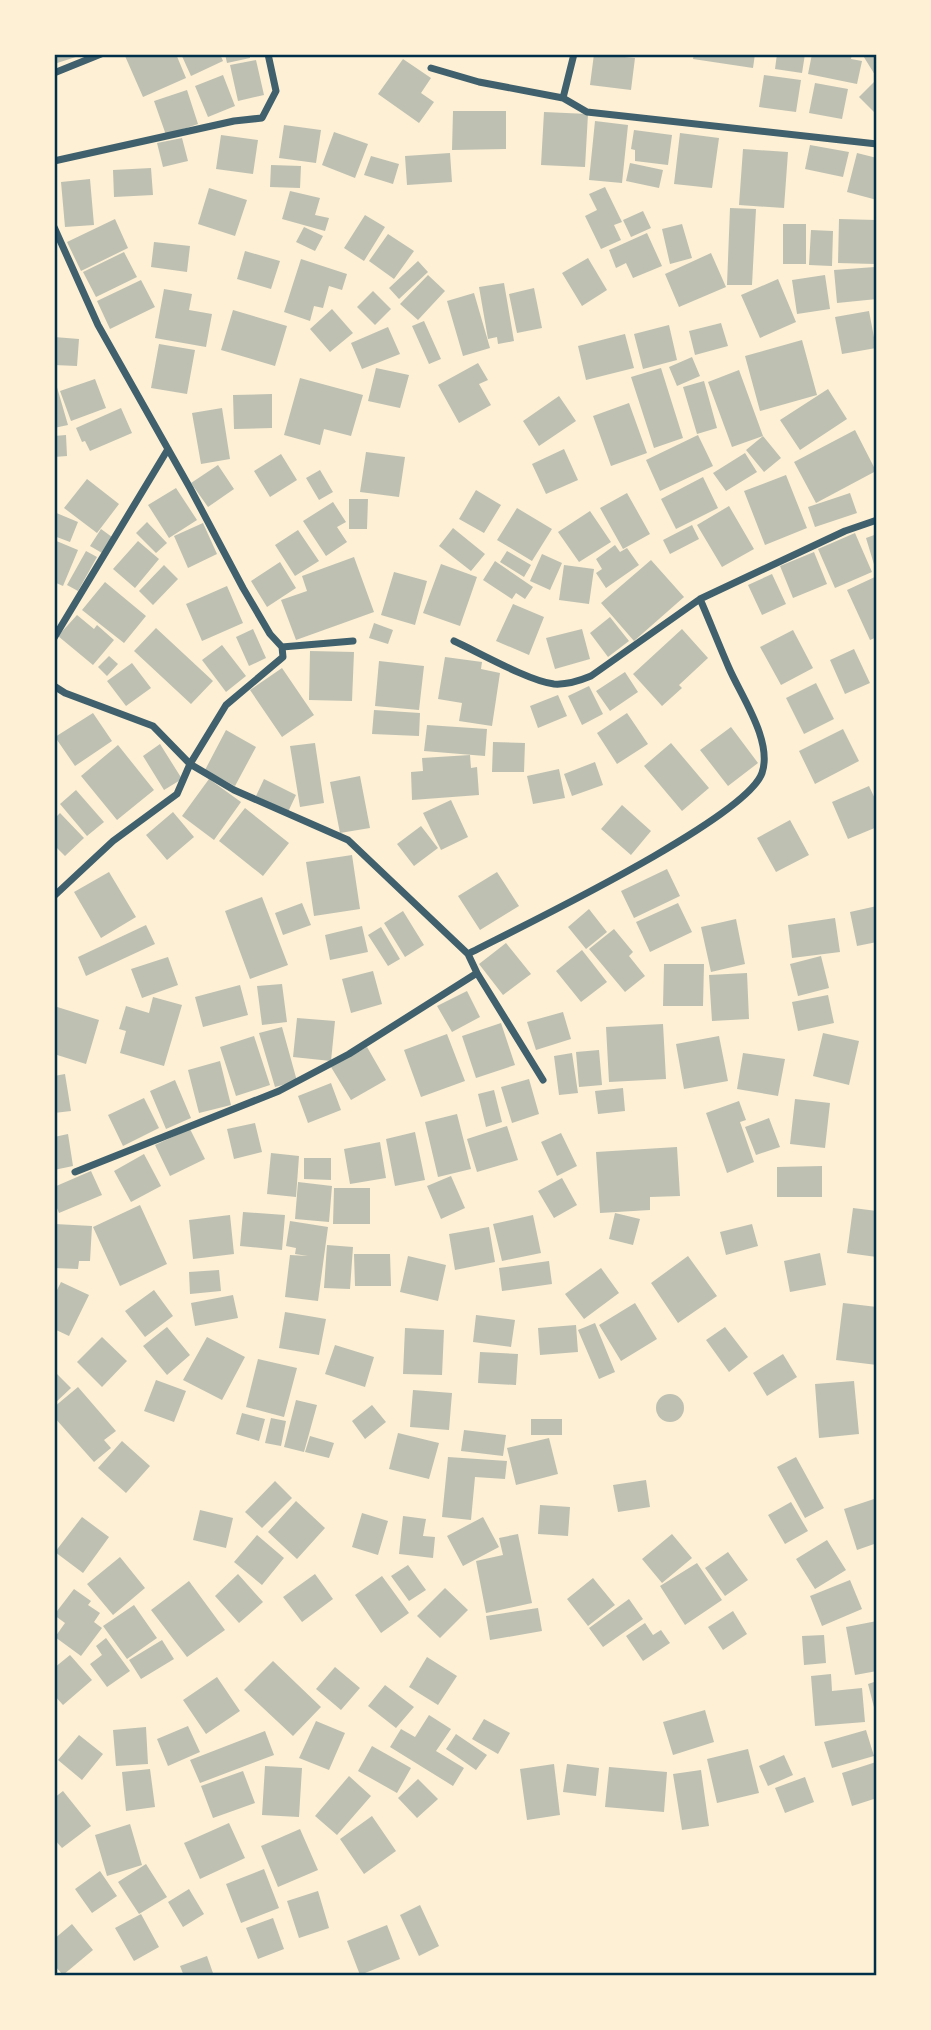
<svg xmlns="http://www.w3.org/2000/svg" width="931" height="2030" font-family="'Nunito Sans',sans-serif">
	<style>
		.building { fill: #bec0b2 }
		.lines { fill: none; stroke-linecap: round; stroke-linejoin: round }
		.minor { stroke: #3f606c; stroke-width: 7 }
		.neatline { fill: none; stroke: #003049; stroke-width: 2.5 }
	</style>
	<rect width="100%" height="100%" fill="#fdf0d5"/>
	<path class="building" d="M54 54H82V55L54 64Z
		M128 54H176L186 78 143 97 125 56Z
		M181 54H220L223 61 191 76Z
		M225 54H250V58L227 63Z
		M594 54 635 58 631 90 590 85Z
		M694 54H755L753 68 693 59Z
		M777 54H805L802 73 775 69Z
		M812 54H852L851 59 862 61 857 84 808 74Z
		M862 54H877V74L875 75Z
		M403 59 431 78 421 93 434 102 419 123 378 94Z
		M256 60 264 95 238 101 230 65Z
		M223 75 235 106 208 117 195 86Z
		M764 75 801 80 796 112 759 107Z
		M877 79V115L859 97Z
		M815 83 848 89 842 119 809 113Z
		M187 90 198 124 166 135 154 101Z
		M453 111H506V149L452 150Z
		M544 112 588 114 585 167 541 165Z
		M595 121 628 125 622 183 589 180Z
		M284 125 321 130 316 163 279 158Z
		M634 130 672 135 668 165 635 161V150L631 149Z
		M334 132 368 144 355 178 322 165Z
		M680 133 719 138 712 188 674 184Z
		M221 135 258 140 253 174 216 169Z
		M182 138 188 161 163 167 157 143Z
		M810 145 849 152 843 177 805 169Z
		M743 149 788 152 784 208 739 205Z
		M450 153 452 182 407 185 405 156Z
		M857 153 877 158V200L847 192Z
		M371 156 399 164 393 184 364 175Z
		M630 163 663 170 659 188 626 181Z
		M271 165 301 166 300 188 270 187Z
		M151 168 153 195 114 197 113 170Z
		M90 179 94 225 65 227 61 182Z
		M605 187 622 222 614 225 621 240 601 249 585 216 597 210 589 194Z
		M209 188 247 200 235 236 198 224Z
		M290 191 320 198 315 215 329 218 325 231 282 219Z
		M730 208 756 209 752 285H727Z
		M643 211 651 228 631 237 623 220Z
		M365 215 385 227 364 261 344 248Z
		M115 219 128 248 81 271 67 242Z
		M839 219 876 220 875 264 838 263Z
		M682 224 692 258 670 264 662 229Z
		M783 224H806V264H783Z
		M304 227 323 236 315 251 296 242Z
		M811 230 833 231 832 266 809 265Z
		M647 233 662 266 633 278 626 263 616 268 609 250Z
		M388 234 414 251 394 279 369 261Z
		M154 242 190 246 187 272 151 267Z
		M245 251 280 261 271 289 237 279Z
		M124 252 137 277 96 297 83 272Z
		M711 253 726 287 679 307 665 274Z
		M588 258 607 290 582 306 562 273Z
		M301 259 347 274 342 290 329 286 323 308 314 306 310 321 284 312Z
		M418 261 428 272 399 299 389 288Z
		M875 267 877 299 837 303 834 270Z
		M428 275 445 291 418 320 400 304Z
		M825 275 830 309 797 314 792 280Z
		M778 279 796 322 760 338 741 295Z
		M141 280 155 307 110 329 97 301Z
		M504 283 514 341 498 344 497 337 488 339 479 287Z
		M534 288 542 328 517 333 509 294Z
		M164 289 192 294 189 310 212 314 206 347 155 338Z
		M373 291 391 309 375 325 357 307Z
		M474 293 490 348 463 356 447 301Z
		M332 309 353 333 330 352 310 329Z
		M233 310 287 326 275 366 221 350Z
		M869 311 876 348 842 354 835 317Z
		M424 321 441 359 429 364 412 326Z
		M721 323 728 346 695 355 689 331Z
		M669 325 677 360 643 369 634 334Z
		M388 327 400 354 362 369 351 343Z
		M625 334 634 368 586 380 578 346Z
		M54 337 79 339 77 366 54 365Z
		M802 340 817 395 760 411 745 356Z
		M159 344 195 350 187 394 151 388Z
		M692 357 700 376 677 386 669 367Z
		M478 363 488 380 479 384 491 405 459 423 438 385Z
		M376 368 409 375 400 408 368 401Z
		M661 368 683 438 654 448 631 377Z
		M739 370 763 436 732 447 708 382Z
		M54 377 68 425 54 428Z
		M300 378 363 395 351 436 324 429 320 445 284 435Z
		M95 379 106 408 71 421 60 391Z
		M704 381 717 428 697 434 683 387Z
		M828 389 847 419 800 450 780 420Z
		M272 394V428L234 429 233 395Z
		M559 396 576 421 539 446 523 421Z
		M629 403 647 453 611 466 593 416Z
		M121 408 132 433 90 451 85 441 82 442 76 428Z
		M222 408 230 459 201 464 192 413Z
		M855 430 876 471 816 503 794 462Z
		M66 435 67 456 54 457V436Z
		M698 435 713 466 660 491 646 460Z
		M763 436 781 458 764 472 746 450Z
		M564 449 578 480 546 494 532 464Z
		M366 452 405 457 399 497 360 492Z
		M745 453 757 472 726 491 713 473Z
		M281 454 297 480 270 497 254 471Z
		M218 465 234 489 208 507 191 483Z
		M320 470 333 492 319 500 306 478Z
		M786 475 807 528 765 545 744 491Z
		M703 477 718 508 676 529 661 499Z
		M87 479 119 504 97 533 64 508Z
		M176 488 197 520 169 538 148 505Z
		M476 490 501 505 484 533 459 519Z
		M627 493 650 534 623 549 600 508Z
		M850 493 857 513 815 527 808 507Z
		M349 499H368L367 529H349Z
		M333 502 346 522 337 527 347 542 326 556 303 521Z
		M729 506 754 549 722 567 697 525Z
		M517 508 552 529 532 561 497 540Z
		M590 511 611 542 579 562 558 532Z
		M54 512 78 522 70 542 54 536Z
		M147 522 167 543 156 553 136 533Z
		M203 523 217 554 188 568 174 536Z
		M692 525 699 539 670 554 663 540Z
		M453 528 485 554 471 571 439 546Z
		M101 529 112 537 102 553 90 546Z
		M298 530 319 561 295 576 275 545Z
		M855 533 872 572 835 588 818 549Z
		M877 534V571H876L866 538Z
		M54 540 78 550 63 586 54 582Z
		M138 541 159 559 135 588 113 569Z
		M615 545 620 552 627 548 639 565 606 588 596 573 602 569 596 559Z
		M86 551 97 557 78 591 67 585Z
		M507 551 531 565 524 577 500 562Z
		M814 552 827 584 793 598 780 566Z
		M542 554 562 563 550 590 530 581Z
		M354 557 374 612 296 640 281 600 307 591 302 576Z
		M651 560 684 597 634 641 601 603Z
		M495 561 533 587 525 599 516 593 512 599 483 580Z
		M280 562 296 588 267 607 251 581Z
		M441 564 477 577 460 626 423 613Z
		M164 565 178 579 153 605 139 591Z
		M564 565 594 569 589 604 559 600Z
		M394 572 427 581 415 625 381 615Z
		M772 574 786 604 762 615 748 585Z
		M877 576V637L870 640 847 590Z
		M105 582 146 616 124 643 82 610Z
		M227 586 243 623 202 641 186 604Z
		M513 604 544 617 529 655 496 641Z
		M77 615 94 629 97 625 114 640 93 665 58 636Z
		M610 617 629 641 608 657 590 633Z
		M374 623 393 630 388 644 369 638Z
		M156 628 213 681 191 704 134 651Z
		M253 629 266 658 249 666 236 637Z
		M582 629 590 659 555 669 546 638Z
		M682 629 708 658 679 685 682 688 662 706 633 674Z
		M793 630 813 668 781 685 760 647Z
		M222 645 246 676 226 692 202 660Z
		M854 649 870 683 845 694 830 660Z
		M310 651 354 652 352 701 309 700Z
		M109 656 118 664 107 676 98 667Z
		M445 657 482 662 481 669 500 673 492 726 459 721 462 703 438 699Z
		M379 661 424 666 419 710 375 706Z
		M132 663 151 688 126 706 107 681Z
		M282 668 314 715 282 737 250 690Z
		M625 672 638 692 610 711 596 691Z
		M816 683 834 719 804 734 786 698Z
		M589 686 603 714 582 725 568 696Z
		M558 695 567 716 538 728 530 706Z
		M374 710 420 713 419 736 372 734Z
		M93 713 112 741 75 766 55 737Z
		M627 713 648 744 617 764 597 733Z
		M427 725 487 729 485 756 424 751Z
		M731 727 758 763 728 786 700 750Z
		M843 729 859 761 815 784 799 751Z
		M226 730 256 747 235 786 205 770Z
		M493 742 525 743 524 772H492Z
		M315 743 324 803 300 807 290 746Z
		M671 743 709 788 682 811 644 766Z
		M160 744 182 779 164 790 143 756Z
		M118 745 154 790 117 820 81 776Z
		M470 755 471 768 477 767 479 795 412 800 411 772 423 771 422 758Z
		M595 762 603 785 572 796 564 774Z
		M559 769 565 798 533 804 527 776Z
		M360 776 370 828 340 833 330 782Z
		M209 779 241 802 214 840 182 816Z
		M264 779 296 795 288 812 256 796Z
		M869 786 877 803V827L848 839 832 802Z
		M76 790 104 822 87 836 60 804Z
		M451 800 468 837 441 850 423 813Z
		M622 805 651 831 631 855 601 829Z
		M245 808 289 843 263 876 219 841Z
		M173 812 194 837 167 860 146 835Z
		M60 813 84 838 65 856 54 845V819Z
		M790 820 809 855 776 872 757 838Z
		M421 826 438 848 414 866 397 844Z
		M352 855 360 909 314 916 306 862Z
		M667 869 680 896 634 918 621 891Z
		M109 872 136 917 101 938 74 892Z
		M497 872 519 906 480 930 458 896Z
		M262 897 288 965 250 979 225 911Z
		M302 903 311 925 283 935 275 913Z
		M678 903 692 932 650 952 636 922Z
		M877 906V942L857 946 850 912Z
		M589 909 607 932 586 949 568 927Z
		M403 911 424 945 405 957 384 923Z
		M835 918 840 952 792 958 788 925Z
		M736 919 745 964 711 972 701 927Z
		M146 925 155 944 86 976 78 957Z
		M362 926 368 952 330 960 325 935Z
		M381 927 400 959 388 966 368 935Z
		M614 929 633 952 629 956 645 976 625 992 589 949Z
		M506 943 531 974 503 995 479 964Z
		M582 950 607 982 581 1002 556 971Z
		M821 956 829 988 798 996 790 964Z
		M168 957 178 985 142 998 131 969Z
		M664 964H704L703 1006H663Z
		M373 971 382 1004 351 1013 342 979Z
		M747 973 749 1019 712 1021 709 975Z
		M282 984 287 1022 262 1025 257 986Z
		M240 985 248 1015 203 1027 195 997Z
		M467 991 480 1017 452 1032 437 1006Z
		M828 995 834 1023 798 1031 792 1002Z
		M153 997 182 1005 164 1066 120 1053 126 1031 119 1029 126 1006 149 1013Z
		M54 1006 99 1020 86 1064 54 1054Z
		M563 1012 571 1039 536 1050 527 1022Z
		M297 1018 335 1021 331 1061 293 1057Z
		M501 1023 515 1065 476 1078 462 1036Z
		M663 1024 666 1079 609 1082 606 1027Z
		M282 1027 297 1081 275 1087 259 1033Z
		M823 1033 859 1041 849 1085 813 1076Z
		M447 1034 465 1081 421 1097 404 1050Z
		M254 1036 270 1085 236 1096 220 1047Z
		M719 1036 728 1081 684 1089 676 1044Z
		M367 1047 386 1080 351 1100 331 1067Z
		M599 1050 602 1085 579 1087 576 1052Z
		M572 1053 578 1093 559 1095 554 1056Z
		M743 1053 785 1059 778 1096 737 1089Z
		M220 1061 231 1105 199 1113 188 1070Z
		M65 1074 71 1111 54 1113V1076Z
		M529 1079 539 1114 512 1123 501 1087Z
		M175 1080 191 1118 166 1129 150 1091Z
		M331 1083 341 1110 308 1123 298 1096Z
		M623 1088 625 1111 598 1114 595 1091Z
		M494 1090 502 1122 486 1127 478 1094Z
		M144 1098 159 1128 123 1146 108 1115Z
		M795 1099 830 1103 825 1148 790 1144Z
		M739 1101 746 1120 740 1122 754 1162 727 1173 706 1113Z
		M457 1114 471 1169 438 1177 425 1122Z
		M769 1118 780 1147 756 1155 745 1127Z
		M255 1123 262 1152 234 1159 227 1129Z
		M507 1126 518 1160 477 1172 467 1139Z
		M190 1129 205 1159 170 1176 155 1145Z
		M415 1132 425 1180 395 1186 386 1139Z
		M561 1133 577 1166 557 1176 541 1142Z
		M68 1134 73 1166 54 1170V1137Z
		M380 1142 386 1178 350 1184 344 1149Z
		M677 1147 680 1196 650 1197V1210L600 1213 596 1152Z
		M271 1153 299 1156 296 1197 267 1194Z
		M144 1154 161 1186 131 1202 114 1171Z
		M304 1158H331V1180L304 1179Z
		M822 1166V1197H777V1167Z
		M91 1171 102 1195 59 1213 54 1201V1187Z
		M451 1176 465 1208 441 1219 427 1186Z
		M562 1178 577 1205 554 1218 538 1191Z
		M298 1182 332 1186 329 1222 295 1219Z
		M334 1188H370V1224H333Z
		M140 1205 167 1264 120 1286 93 1227Z
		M853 1208 877 1211V1257L847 1253Z
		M243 1212 285 1215 282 1250 240 1246Z
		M615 1213 640 1219 633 1245 609 1239Z
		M230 1215 234 1254 193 1259 189 1220Z
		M533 1215 541 1253 502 1261 493 1224Z
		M290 1221 328 1227 318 1301 285 1297 290 1255 308 1256 295 1254 296 1248 286 1246Z
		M55 1224 92 1226 90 1261H79L78 1269 54 1268Z
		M752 1224 758 1246 726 1255 720 1232Z
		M489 1227 495 1262 455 1270 449 1234Z
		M327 1245 353 1247 350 1289 324 1288Z
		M820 1253 826 1285 790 1292 784 1261Z
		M354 1254H390L391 1286H355Z
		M408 1256 446 1265 438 1301 400 1292Z
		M688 1256 717 1296 678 1323 651 1283Z
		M549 1261 552 1284 502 1291 499 1268Z
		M601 1268 619 1293 584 1319 565 1294Z
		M219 1270 221 1291 190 1294 189 1272Z
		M61 1282 89 1295 69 1336 54 1329V1296Z
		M154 1290 173 1316 145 1337 125 1311Z
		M233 1295 238 1318 195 1326 191 1303Z
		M635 1303 657 1339 621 1361 599 1325Z
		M843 1303 877 1307V1365L836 1360Z
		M285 1312 326 1319 319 1355 279 1348Z
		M476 1315 515 1320 511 1347 473 1342Z
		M595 1323 615 1372 599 1379 578 1330Z
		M576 1325 578 1352 540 1355 538 1328Z
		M167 1327 190 1355 167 1375 143 1346Z
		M725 1327 748 1357 729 1372 706 1340Z
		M405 1328 444 1330 442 1375 403 1374Z
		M102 1337 127 1361 102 1387 77 1362Z
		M207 1337 245 1357 222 1400 183 1380Z
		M335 1345 374 1357 365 1387 325 1374Z
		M480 1352 518 1354 516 1385 478 1383Z
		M783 1354 797 1377 767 1396 753 1373Z
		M258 1359 297 1368 284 1417 246 1407Z
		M54 1371 71 1388 54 1404Z
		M156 1380 186 1391 174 1422 144 1411Z
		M854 1381 859 1434 819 1438 815 1384Z
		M78 1387 116 1431 104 1440 111 1448 94 1462 54 1417V1407Z
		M413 1390 452 1393 449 1430 410 1427Z
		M656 1408a14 14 0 1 1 28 0a14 14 0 1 1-28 0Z
		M296 1400 317 1405 304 1452 284 1447Z
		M372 1405 386 1422 365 1439 352 1421Z
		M242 1413 265 1419 259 1441 236 1434Z
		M271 1418 286 1421 281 1446 265 1443Z
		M531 1419H562V1435H531Z
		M464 1430 506 1435 503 1456 461 1451Z
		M398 1433 439 1443 429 1479 389 1469Z
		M310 1436 334 1443 329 1458 305 1452Z
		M549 1438 558 1474 516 1485 507 1448Z
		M122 1441 150 1466 126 1493 98 1468Z
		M448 1457 507 1461 505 1479 475 1477 471 1520 442 1517Z
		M796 1457 824 1508 805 1518 777 1467Z
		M646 1480 650 1507 618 1512 613 1485Z
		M275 1481 292 1498 262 1528 245 1512Z
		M877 1498V1543L857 1550 844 1509Z
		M296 1501 325 1528 297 1559 268 1532Z
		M791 1502 808 1531 785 1544 768 1515Z
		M540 1505 570 1507 568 1536 538 1534Z
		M200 1510 233 1518 226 1548 193 1540Z
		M362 1513 388 1521 378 1555 352 1547Z
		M403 1516 426 1519 423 1536 435 1537 433 1558 399 1554Z
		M82 1517 109 1537 83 1573 55 1552Z
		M483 1517 499 1547 463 1566 447 1536Z
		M518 1534 532 1603 486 1613 476 1561 503 1555 499 1538Z
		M672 1534 692 1558 662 1583 642 1559Z
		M257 1535 284 1558 262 1585 234 1562Z
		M827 1540 846 1570 815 1589 796 1559Z
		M728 1552 748 1580 725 1596 705 1568Z
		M120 1557 145 1588 113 1615 87 1584Z
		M697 1563 722 1600 685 1625 660 1586Z
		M408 1565 426 1590 409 1601 391 1576Z
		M238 1574 263 1602 239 1623 215 1596Z
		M315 1574 333 1599 302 1622 283 1597Z
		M382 1576 409 1613 381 1633 355 1595Z
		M593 1578 615 1605 588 1626 567 1599Z
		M850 1580 862 1609 822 1626 810 1596Z
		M189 1581 225 1630 187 1657 151 1610Z
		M445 1588 468 1610 440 1638 417 1616Z
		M74 1589 91 1601 88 1605 100 1613 94 1622 102 1628 81 1656 55 1637 65 1623 54 1615Z
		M629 1599 643 1619 603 1647 589 1628Z
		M134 1605 157 1638 127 1659 103 1626Z
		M538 1608 542 1631 490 1640 486 1616Z
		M733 1611 747 1634 723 1650 708 1627Z
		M877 1621V1671L855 1675 846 1627Z
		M645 1623 653 1635 661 1630 670 1643 643 1661 626 1636Z
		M824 1635 826 1663 804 1665 802 1636Z
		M106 1638 130 1671 107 1687 90 1664 102 1655 96 1646Z
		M162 1640 174 1659 141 1679 129 1660Z
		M70 1655 92 1680 63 1705 54 1695V1668Z
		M427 1657 457 1676 438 1705 409 1687Z
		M273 1661 321 1707 293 1736 244 1690Z
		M335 1667 360 1688 341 1710 316 1689Z
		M831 1674 832 1691 862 1688 865 1722 815 1726 811 1676Z
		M217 1677 240 1711 206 1734 183 1700Z
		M877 1681V1714L876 1715 868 1684Z
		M385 1685 414 1707 396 1728 368 1706Z
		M705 1710 714 1742 673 1755 663 1722Z
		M429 1715 451 1729 436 1751 464 1768 453 1786 390 1747 401 1729 415 1737Z
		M484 1719 510 1733 498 1754 472 1739Z
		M316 1721 345 1733 329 1770 299 1758Z
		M188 1726 200 1752 168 1766 157 1739Z
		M146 1727 148 1764 116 1766 113 1730Z
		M866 1730 874 1756 832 1768 824 1742Z
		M265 1731 274 1755 200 1783 190 1760Z
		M456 1734 487 1755 476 1770 446 1749Z
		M79 1735 103 1754 82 1780 58 1760Z
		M372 1746 411 1768 397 1793 358 1771Z
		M748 1749 759 1793 717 1803 707 1759Z
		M784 1755 793 1775 768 1786 759 1766Z
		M876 1762 877 1798 852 1806 842 1773Z
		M554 1764 560 1815 527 1820 520 1769Z
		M567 1764 599 1768 596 1796 563 1792Z
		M265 1766 302 1768 299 1817 262 1815Z
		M609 1767 667 1772 664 1812 605 1807Z
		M150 1769 155 1807 126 1811 122 1772Z
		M701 1770 709 1826 682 1830 673 1774Z
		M243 1771 255 1803 213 1818 201 1786Z
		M349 1776 371 1796 337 1835 315 1816Z
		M805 1777 814 1802 785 1813 775 1788Z
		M418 1779 438 1799 417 1818 398 1798Z
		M63 1791 91 1826 62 1848 54 1839V1798Z
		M372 1816 396 1851 364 1874 340 1839Z
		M229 1823 245 1858 200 1879 184 1843Z
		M130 1824 142 1865 107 1876 95 1835Z
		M300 1829 318 1870 278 1887 261 1846Z
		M146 1864 167 1897 139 1914 118 1882Z
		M264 1869 279 1908 241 1923 226 1884Z
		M100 1871 117 1896 92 1913 75 1889Z
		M189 1889 204 1914 183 1927 168 1902Z
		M318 1891 329 1928 299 1938 287 1901Z
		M420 1905 439 1946 419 1956 400 1915Z
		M141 1914 159 1947 134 1961 115 1928Z
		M273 1918 284 1949 258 1959 246 1928Z
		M72 1924 93 1950 63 1975 54 1965V1939Z
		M387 1925 400 1959 360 1975 347 1941Z
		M207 1956 214 1976H184L180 1966Z"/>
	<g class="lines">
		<path class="minor" d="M431 68 479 82 563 98 587 112 877 144
			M54 73 101 54
			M563 98 574 54
			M54 161 234 121 262 118 276 91 268 54
			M54 227 98 325 190 488 243 588 270 634 282 647 283 657 226 705 190 764 177 794 113 841 54 896
			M54 638 168 449
			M454 641C480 653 529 681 554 684 567 685 579 681 591 676L700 599 845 531 877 520
			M282 647 353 641
			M54 686 65 693 153 726 190 764 234 790 348 840 468 954 477 973 543 1080
			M468 954C520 927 746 819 762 773 773 741 741 696 729 668 719 645 710 622 700 599
			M75 1172 279 1091 349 1054 477 973"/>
	</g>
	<rect width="931" height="2030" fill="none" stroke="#fdf0d5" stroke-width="112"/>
	<rect x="56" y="56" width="819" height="1918" class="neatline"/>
</svg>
